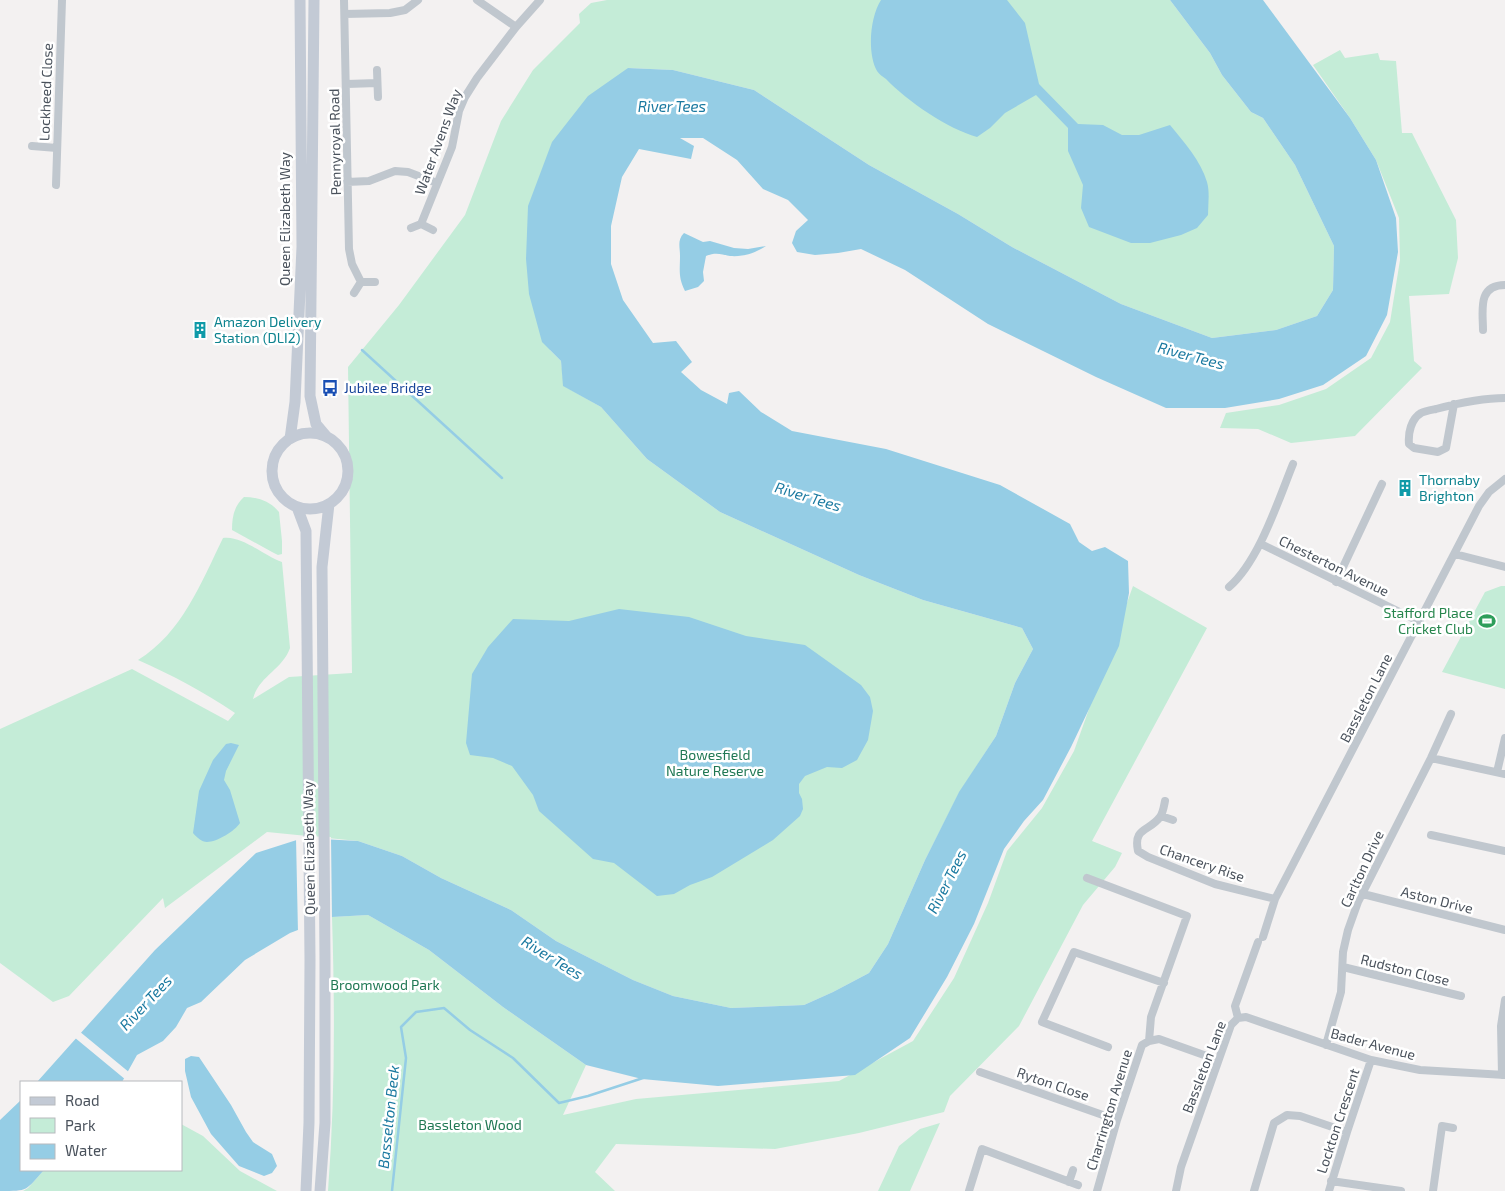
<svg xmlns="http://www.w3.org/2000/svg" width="1505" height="1191" font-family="'Exo 2',sans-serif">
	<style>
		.green { fill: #c4ecd7 }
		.water { fill: #95cde5 }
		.pier { fill: #f3f1f1 }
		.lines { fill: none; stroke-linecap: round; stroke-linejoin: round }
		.stream { stroke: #95cde5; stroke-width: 2.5 }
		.street { stroke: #c0c7ce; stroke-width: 8 }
		.secondary { stroke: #c3cad5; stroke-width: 11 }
		.labels { text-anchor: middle; stroke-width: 5; stroke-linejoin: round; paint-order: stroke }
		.street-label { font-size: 14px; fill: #4a525c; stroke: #fff }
		.culture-label { font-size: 14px; fill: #0d838f; stroke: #fff; text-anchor: start }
		.transit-label { font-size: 14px; fill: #164399; stroke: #fff; text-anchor: start }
		.leisure-label { font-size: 14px; fill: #27864d; stroke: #fff; text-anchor: end }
		.park-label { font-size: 14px; fill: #207854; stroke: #fff }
		.water-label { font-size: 15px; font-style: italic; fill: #1a79a0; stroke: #fff }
	</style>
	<rect width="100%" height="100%" fill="#f3f1f1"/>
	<path class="green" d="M607 0H1170L1210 53 1222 75 1251 112 1263 118 1295 165 1334 246 1333 290 1317 316 1276 330 1212 338 1121 304 1012 247 958 214 869 165 754 90 673 70 628 68 550 350 561 361 564 386 601 407 647 459 720 512 859 575 923 600 1022 628 1033 649 1015 683 996 736 959 793 925 860 888 944 869 973 833 992 804 1005 731 1008 673 996 633 980 556 941 511 910 441 878 402 856 358 841 267 832 165 908 163 898 69 996 53 1002 0 963V729L132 669 228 721 235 713C204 692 172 675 138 660 182 633 201 583 223 538 242 535 264 556 282 562L290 648C283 669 258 677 253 699L289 677 352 673 348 367 399 305 465 215 501 121 533 70 580 23 579 14 591 3Z
		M1340 50 1345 58 1378 53 1380 60 1396 61 1402 133H1412L1456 220 1458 258 1449 294 1409 296 1414 361 1422 368 1355 436 1291 443 1258 429 1220 428 1226 413 1279 405 1326 389 1371 358 1390 322 1400 260 1399 218 1376 160 1350 118 1313 65Z
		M244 497C257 497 270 501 279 512L282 541V554L278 555 272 552 232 530C232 517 234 506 244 497Z
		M1133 586 1207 628 1092 841 1122 853 1115 867 1083 905 1019 1026 950 1096 944 1112 859 1133 775 1149 616 1144 595 1172 615 1191H328C335 1100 335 1008 332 917L368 915 429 950 503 1007 586 1065 563 1115 636 1099 839 1081 913 1041 954 978 988 903 1007 851 1042 808 1074 751Z
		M1501 586H1505V689L1442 672 1485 592Z
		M940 1123 910 1191H878L899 1146 920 1129Z
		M181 1124 203 1136 240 1171 277 1191H23L28 1188 44 1170H181Z"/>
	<path class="water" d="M881 0H1007L1025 23 1039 84 1078 124 1103 125 1122 135H1139L1170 125C1184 142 1201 161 1207 182 1210 193 1208 204 1208 215L1197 228 1181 235 1150 243H1131L1089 227 1081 208 1083 185 1068 151V128L1036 95 1005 113 990 128 977 137C948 129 907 101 886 79 883 77 879 74 877 71 867 53 870 17 881 0Z
		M1170 0H1263L1350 118 1376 160 1396 218 1398 252 1387 315 1366 356 1323 385 1279 399 1225 408H1166L1096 377 988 324 905 270 861 249 838 253 815 255 797 252 792 243 796 231 808 220 788 200 763 189 737 160 703 138H680L694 146 691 159 639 149 622 177 611 226V264L623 300 653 343 676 341 692 362 681 372 701 390 727 404 729 393 739 391 761 412 792 431 886 449 1000 485 1070 524 1079 542 1092 551 1105 547 1128 561 1129 593 1119 646 1071 747 1043 800 1024 821 1004 849 974 924 947 977 910 1038 855 1075 718 1086 642 1079 586 1065 503 1007 429 950 368 915 332 917 290 933 245 960 201 1002 187 1008 176 1027 163 1041 137 1055 122 1082H37L155 950 256 853 303 838 358 841 402 856 441 878 511 910 556 941 633 980 673 996 731 1008 804 1005 833 992 869 973 888 944 925 860 959 792 996 736 1015 683 1033 649 1022 628 923 600 859 575 720 512 647 459 601 407 563 386 561 361 542 342 529 294 526 259 528 206 552 142 588 96 628 68 673 70 754 90 869 165 958 214 1012 247 1121 304 1212 338 1276 330 1317 316 1333 290 1334 246 1295 165 1263 118 1251 112 1222 75 1210 53Z
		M684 233 703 242 710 241 734 248 748 249 766 246C755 253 744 257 730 256 720 254 716 252 706 256L703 272 704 281 698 287 685 291C678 277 680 270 680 256 680 247 677 240 684 233Z
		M619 609 689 617 746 636 805 645 861 685 870 697 873 711 868 740 857 760 842 768 827 767 805 776 799 784V793L802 799 803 809 800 816 773 840 712 877 690 885 674 894 657 896 614 863 593 859 539 811 533 795 512 766 493 758 470 755 466 743 472 674 488 647 513 619 569 621Z
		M231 743 239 745 226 771 224 780 230 790 240 823C235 831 217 842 207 842 202 842 196 837 193 833L199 791 213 760 226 744Z
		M191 1056 199 1057 231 1105 246 1132 253 1142 272 1154 277 1166 272 1173 264 1176 239 1166 211 1134 191 1097 185 1071V1059Z
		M21 1100V1170H44C25 1191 29 1191 0 1191V1120Z"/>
	<path class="pier" d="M303 836 331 837 332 920 298 933 296 838Z
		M79 1031 130 1073 126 1080 74 1037Z"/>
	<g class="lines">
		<path class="stream" d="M362 350 502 478
			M392 1191 406 1058 401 1027 416 1012 444 1008 470 1030 513 1058 559 1103 588 1096 643 1078"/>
		<path class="street" d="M344 0 349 249 352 264 361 282
			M477 0 516 27
			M345 14 390 13 405 10 418 0
			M377 70 378 97
			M347 84 377 83
			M32 146 57 148
			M347 182 369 181 395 171 408 172 437 183
			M56 185 62 0
			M421 224 433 230
			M411 228 421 224 452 147 459 111 465 97 477 78 516 27 540 0
			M354 293 361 282H375
			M1483 330C1483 311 1477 285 1505 285
			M1454 404 1446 448 1438 452 1414 448 1409 444C1408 433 1411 419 1421 413 1425 411 1431 410 1436 409 1459 403 1481 398 1505 398
			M1261 544 1420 622
			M1455 554 1505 567
			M1336 582 1382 484
			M1229 587C1259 561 1278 501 1293 464
			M1431 758 1505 774
			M1497 772 1505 738
			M1165 801C1164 806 1163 813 1160 817 1149 832 1133 827 1138 851L1148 857 1215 884 1275 899
			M1161 816 1173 820
			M1431 835 1505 851
			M1087 878 1187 916 1151 1017 1149 1041
			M1363 894 1505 930
			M1263 937 1275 899 1479 506 1489 492 1505 479
			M1343 967 1461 996
			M1238 1018 1246 1017 1371 1060 1420 1070 1505 1075
			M1238 1018 1235 1006 1258 942
			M1326 1045 1341 992 1343 952 1348 930 1358 902 1431 758 1451 714
			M1108 1047 1042 1022 1074 952 1164 983
			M980 1072 1117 1120
			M1502 1075 1501 1026 1505 1000
			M1331 1181 1401 1191
			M1069 1182 1073 1170
			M969 1191 982 1149 1078 1185
			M1097 1191 1117 1120 1142 1045 1149 1041 1159 1039 1218 1060
			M1176 1191 1181 1167 1231 1025 1238 1018
			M1254 1191 1274 1123 1287 1115 1300 1116 1347 1132
			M1329 1191 1347 1132 1371 1060
			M1433 1191 1442 1126 1453 1128"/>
		<path class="secondary" d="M314 0 310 396 316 424 327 437
			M272 471a38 38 0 1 1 76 0a38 38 0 1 1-76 0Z
			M290 439 295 402 302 247 300 0
			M297 507 306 531 310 960 309 1123 306 1191
			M320 1191 325 1123V960L322 567 329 504"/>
	</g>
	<defs>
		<g id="building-bare" transform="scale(1.35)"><path d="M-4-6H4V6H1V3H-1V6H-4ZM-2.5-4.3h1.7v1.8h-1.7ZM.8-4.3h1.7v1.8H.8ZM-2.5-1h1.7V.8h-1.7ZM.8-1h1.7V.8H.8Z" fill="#0f9aa8" stroke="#fff" stroke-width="2.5" paint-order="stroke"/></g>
		<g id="bus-bare" transform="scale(1.35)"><path d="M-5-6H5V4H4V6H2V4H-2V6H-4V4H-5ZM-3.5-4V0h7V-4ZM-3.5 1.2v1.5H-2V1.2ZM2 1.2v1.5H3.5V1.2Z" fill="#1a4fb4" stroke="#fff" stroke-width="2.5" paint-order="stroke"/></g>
		<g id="stadium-bare" transform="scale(1.35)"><path d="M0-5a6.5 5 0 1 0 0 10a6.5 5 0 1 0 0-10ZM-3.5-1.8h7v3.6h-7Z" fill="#2e9e5b" stroke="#fff" stroke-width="2.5" paint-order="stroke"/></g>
	</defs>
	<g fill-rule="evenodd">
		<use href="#building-bare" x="200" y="330"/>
		<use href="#bus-bare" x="330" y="388"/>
		<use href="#building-bare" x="1405" y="488"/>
		<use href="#stadium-bare" x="1487" y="621"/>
	</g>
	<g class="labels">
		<g class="street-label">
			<text transform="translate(46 92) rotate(-88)" y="5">Lockheed Close</text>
			<text transform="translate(335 142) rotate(-91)" y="5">Pennyroyal Road</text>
			<text transform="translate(438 142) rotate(-70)" y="5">Water Avens Way</text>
			<text transform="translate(285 219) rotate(-90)" y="5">Queen Elizabeth Way</text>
			<text transform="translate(1334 566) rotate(26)" y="5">Chesterton Avenue</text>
			<text transform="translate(1366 698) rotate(-63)" y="5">Bassleton Lane</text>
			<text transform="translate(309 848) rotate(-91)" y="5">Queen Elizabeth Way</text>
			<text transform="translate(1202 863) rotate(19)" y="5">Chancery Rise</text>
			<text transform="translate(1362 869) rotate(-65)" y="5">Carlton Drive</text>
			<text transform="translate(1437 900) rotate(14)" y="5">Aston Drive</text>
			<text transform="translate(1405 970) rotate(14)" y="5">Rudston Close</text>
			<text transform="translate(1373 1044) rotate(15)" y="5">Bader Avenue</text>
			<text transform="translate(1204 1067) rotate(-69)" y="5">Bassleton Lane</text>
			<text transform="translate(1053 1084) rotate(19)" y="5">Ryton Close</text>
			<text transform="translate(1109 1110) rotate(-73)" y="5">Charrington Avenue</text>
			<text transform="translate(1338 1121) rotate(-72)" y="5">Lockton Crescent</text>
		</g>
		<g class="culture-label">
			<text x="214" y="327">Amazon Delivery<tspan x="214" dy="16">Station (DLI2)</tspan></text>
			<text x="1419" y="485">Thornaby<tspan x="1419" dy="16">Brighton</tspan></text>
		</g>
		<g class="transit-label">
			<text x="344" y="393">Jubilee Bridge</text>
		</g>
		<g class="leisure-label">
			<text x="1473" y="618">Stafford Place<tspan x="1473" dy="16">Cricket Club</tspan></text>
		</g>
		<g class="park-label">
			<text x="715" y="760">Bowesfield<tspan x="715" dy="16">Nature Reserve</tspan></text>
			<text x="385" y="990">Broomwood Park</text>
			<text x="470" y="1130">Bassleton Wood</text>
		</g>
		<g class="water-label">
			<text x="672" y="112">River Tees</text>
			<text transform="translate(1191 356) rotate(15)" y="5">River Tees</text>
			<text transform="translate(808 497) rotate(17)" y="5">River Tees</text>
			<text transform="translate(947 882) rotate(-63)" y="5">River Tees</text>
			<text transform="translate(552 958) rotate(32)" y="5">River Tees</text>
			<text transform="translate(146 1003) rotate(-47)" y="5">River Tees</text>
			<text transform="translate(389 1117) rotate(-84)" y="5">Basselton Beck</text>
		</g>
	</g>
	<rect x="20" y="1081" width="162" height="90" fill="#ffffff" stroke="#b7babe"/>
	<rect x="30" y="1097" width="25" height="8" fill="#c3cad5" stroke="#b7babe"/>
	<text x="65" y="1106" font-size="15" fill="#4a525c">Road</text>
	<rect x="30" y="1118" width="25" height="15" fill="#c4ecd7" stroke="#b7babe"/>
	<text x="65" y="1131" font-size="15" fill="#4a525c">Park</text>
	<rect x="30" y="1144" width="25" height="15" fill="#95cde5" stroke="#b7babe"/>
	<text x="65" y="1156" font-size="15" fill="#4a525c">Water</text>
</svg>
